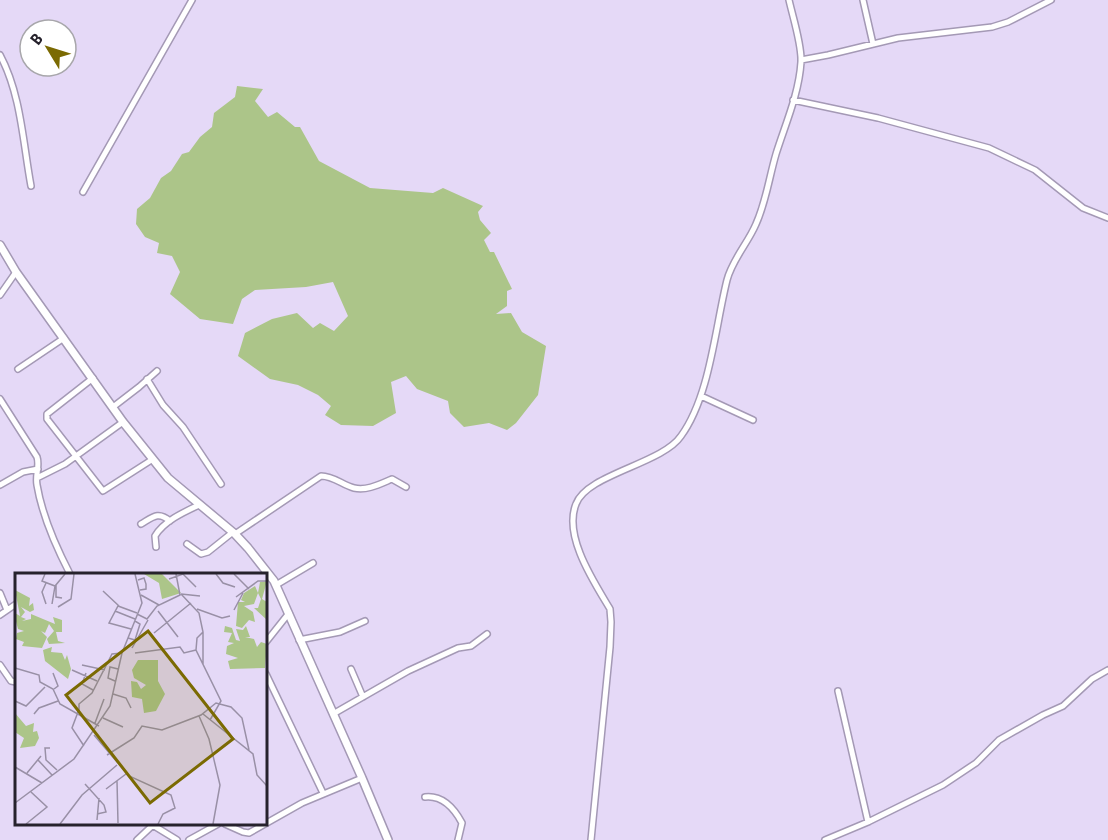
<svg xmlns="http://www.w3.org/2000/svg" width="1108" height="840" font-family="'Roboto Condensed',sans-serif">
	<style>
		.green { fill: #acc589 }
		.lines { fill: none; stroke-linecap: round; stroke-linejoin: round }
		.minor-casing { stroke: #a499b5; stroke-width: 8 }
		.tertiary-casing { stroke: #a499b5; stroke-width: 10 }
		.minor { stroke: #fff; stroke-width: 5 }
		.tertiary { stroke: #fff; stroke-width: 7 }
		.inset-road { fill: none; stroke: #9990a6; stroke-width: 1.5 }
		.view { fill: #7b6a02; fill-opacity: 0.15; stroke: #7b6a02; stroke-width: 3 }
		.inset-edge { fill: none; stroke: #26222c; stroke-width: 3 }
	</style>
	<rect width="100%" height="100%" fill="#e5d9f7"/>
	<path class="green" d="M237 86 263 89 255 101 268 117 277 112 295 127H300L319 161 370 188 433 193 443 188 483 206 478 212 480 220 491 233 484 240 490 252H494L512 289 507 291V306L496 314 511 313 522 332 546 346 538 395 516 423 507 430 489 423 464 427 450 413 448 401 417 389 406 376 391 382 396 413 373 426 341 425 325 415 331 406 318 395 298 385 270 379 238 356 245 333 272 319 297 313 313 328 320 323 334 331 348 316 333 282 306 287 255 290 242 299 233 324 200 319 170 294 180 272 172 256 157 253 159 243 145 237 136 224 137 209 150 198 161 178 171 171 182 154 189 152 200 137 212 127 214 113 235 97Z"/>
	<g class="lines">
		<g class="minor-casing">
			<path id="minor" d="M863 0 873 44
				M0 55C21 94 23 143 31 186
				M801 60 828 55 898 38 992 27 1008 22 1051 0
				M793 100 878 118 989 148 1035 170 1083 208 1108 218
				M83 192 192 0
				M0 295 16 272
				M18 369 64 338
				M93 378 47 414V419L103 491 153 459
				M147 379 163 405 183 427 221 484
				M701 396 753 420
				M0 399 37 457C40 466 35 475 37 485 42 515 56 547 70 574
				M113 407 139 387 157 371
				M37 478 65 464 123 422
				M0 485 23 472 38 469
				M141 524C153 517 158 511 170 521
				M235 534 321 476C334 476 342 485 354 488 367 491 380 484 392 479L406 487
				M187 544 201 554 208 552 233 532
				M156 547 155 536C164 521 184 512 199 505
				M276 585 313 563
				M0 593 7 610
				M0 615 16 604
				M299 640 340 632 365 621
				M266 642 289 613
				M0 665 11 681 16 682
				M351 669 363 697
				M266 674 323 793
				M838 691 868 822
				M333 714 408 671 458 648 471 646 487 634
				M425 797C443 795 454 808 462 823L458 840
				M151 824 177 840
				M225 824 243 832 249 833 302 803 362 778
				M137 840 153 825
				M189 840 218 824
				M591 840 610 647 611 622 610 609C594 582 563 536 576 504 587 474 662 464 681 436 710 396 715 328 727 280 732 260 748 243 756 224 766 202 769 178 776 154 785 125 799 94 801 62 802 45 793 18 789 0
				M825 840 868 822 943 785 976 763 999 740 1043 715 1063 706 1092 679 1108 670"/>
		</g>
		<g class="tertiary-casing">
			<path id="tertiary" d="M0 245 16 272 123 422 168 478 235 534 248 548 274 581 362 778 388 840"/>
		</g>
		<use href="#minor" class="minor"/>
		<use href="#tertiary" class="tertiary"/>
	</g>
	<g transform="translate(15 573)">
		<rect width="252" height="252" fill="#e5d9f7"/>
		<path d="M129 1H147L166 20 147 26 144 10ZM252 8 247 26 252 29V47L239 35H243L246 26 243 20 239 31 229 33 238 39 240 49 234 47 227 55 221 53 223 29H230L226 27 229 20 240 13 243 20 245 9ZM0 17 15 25 14 33 18 30 19 37 15 39 6 34 10 39 6 44 11 46 7 48 16 46V41L40 51 38 44 47 47V59H41L43 68 50 70 34 71 32 66 39 58 34 51 30 60 26 58 32 64 27 75 7 73 9 69 1 66 2 60 9 58 3 56 0 45V40L5 43ZM210 53 217 55 221 67 225 68 221 56 228 57 231 53 235 64H230L239 66 242 74 246 69 252 71 250 95 215 96 213 88 223 85 211 81 212 73 219 70 213 69 217 60 209 59ZM37 74 36 79 47 80 50 87 52 82 56 96 53 106 30 88 28 77ZM143 87V108L150 121 141 138 129 140 127 126 117 124 116 108 122 109 126 116 131 112 119 105 117 97 123 87ZM0 140 11 153 19 150 18 159 22 158 24 165 20 173 5 175 9 165 0 159Z" fill="#acc589"/>
		<path class="inset-road" d="M30 1 27 8 40 13 50 1M201 1 208 10 220 14M219 1 234 16M154 6 168 1 181 14M123 7 129 5 131 11V16L125 17M31 10 27 19 31 31M41 12V24L47 25M88 18 104 33M166 21 184 40 188 59 182 65 181 77 206 128 195 147M166 21 185 23M126 22 144 32M221 24 243 8H252M37 31 40 13M43 34 56 26 59 1M182 36 207 45 215 43M219 37 228 20M100 38 120 46M143 38 163 64M122 41 132 46 142 33 165 22 161 1M116 56 94 50 103 33 122 40M139 60 176 30M113 65 120 67 125 51 120 48M117 75 133 47M120 80 165 74 169 80 181 77M67 92 90 97M188 92V59M0 95 24 102 25 109 38 116 45 131 84 153M57 97 82 108M38 100 43 113 39 116M71 100 67 111 78 117M100 108 93 105 95 94 103 96M98 121 111 125 116 135M0 128 11 133 30 114M63 139 57 155 69 173M64 140V131L77 120 97 81 107 80M19 141 24 135 43 128M188 141 238 181 242 202 252 213M184 143 194 166 205 212 198 251M88 145 108 154M80 150 89 126M79 162 114 203 156 222 160 235 148 241 143 251M35 175H30L31 187 42 197M92 182 119 165 127 153 147 157 186 142 201 130 216 134 227 145 234 177M23 187 37 202M0 194 27 210M12 200 26 183M102 208 103 250M70 211 89 232 91 239 82 241M91 216 111 201M0 230 59 186 95 133 107 80 127 30 120 1M82 247 84 225M11 251 32 234 16 219M45 251 67 222 102 192"/>
		<path class="view" d="M133 58 218 166 135 230 51 122Z"/>
		<rect width="252" height="252" class="inset-edge"/>
	</g>
	<g transform="translate(48 48) rotate(308)"><circle r="28" fill="#ffffff" stroke="#a8a7ab" stroke-width="1.5"/>
	<path d="M0-4.5L10 22L0 15L-10 22Z" fill="#7b6a02"/>
	<text y="-9" font-size="16" font-weight="bold" text-anchor="middle" fill="#26222c">B</text>
	</g>
</svg>
